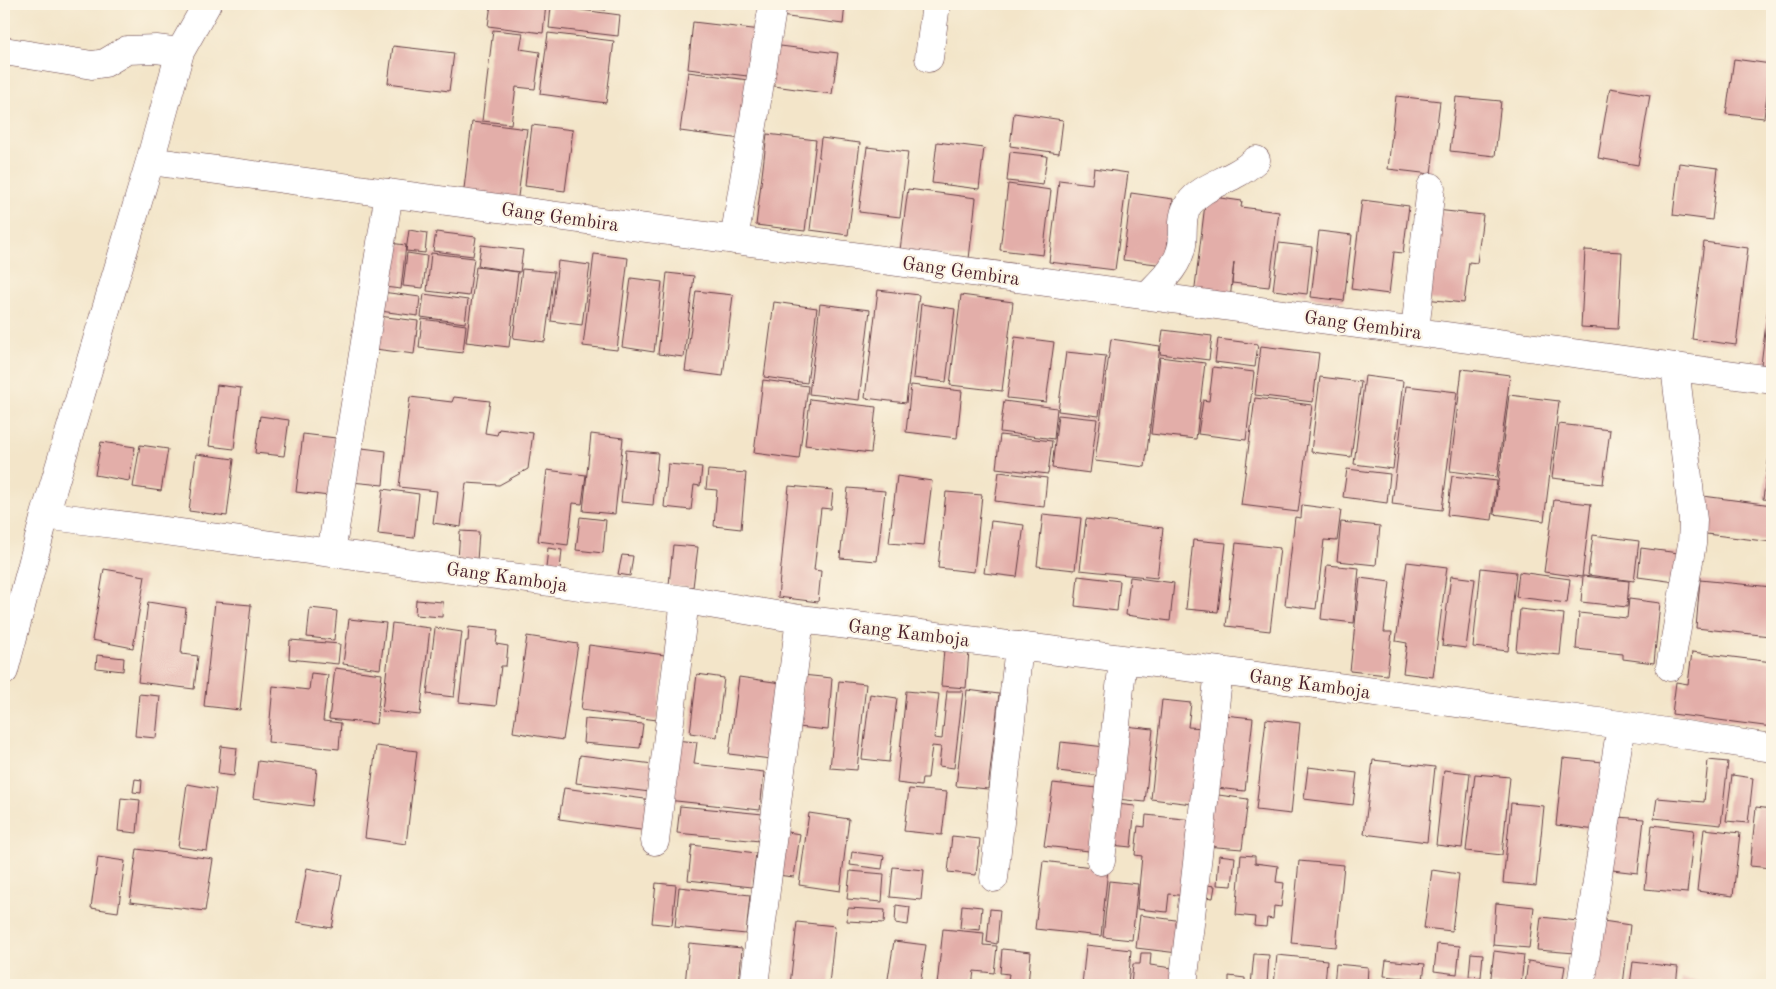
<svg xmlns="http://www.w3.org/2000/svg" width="1776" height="989" font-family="'Old Standard TT',serif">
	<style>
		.building { fill: #e3aea9 }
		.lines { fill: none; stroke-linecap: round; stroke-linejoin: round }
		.street-casing { stroke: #633d43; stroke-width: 29 }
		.street { stroke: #fff; stroke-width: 28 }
		.labels { text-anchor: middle; stroke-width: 4.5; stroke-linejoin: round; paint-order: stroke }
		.street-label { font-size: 19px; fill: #4a1f2b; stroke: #fcf5e5 }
	</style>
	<rect width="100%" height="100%" fill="#fcf5e5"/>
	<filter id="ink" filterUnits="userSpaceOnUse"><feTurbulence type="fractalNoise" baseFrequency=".02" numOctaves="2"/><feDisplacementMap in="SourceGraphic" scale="10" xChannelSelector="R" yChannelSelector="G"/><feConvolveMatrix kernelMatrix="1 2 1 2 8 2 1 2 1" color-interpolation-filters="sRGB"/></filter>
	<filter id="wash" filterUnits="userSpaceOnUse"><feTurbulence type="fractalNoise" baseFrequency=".0096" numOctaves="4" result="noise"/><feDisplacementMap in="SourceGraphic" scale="20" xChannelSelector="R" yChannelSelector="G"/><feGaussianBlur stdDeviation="1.12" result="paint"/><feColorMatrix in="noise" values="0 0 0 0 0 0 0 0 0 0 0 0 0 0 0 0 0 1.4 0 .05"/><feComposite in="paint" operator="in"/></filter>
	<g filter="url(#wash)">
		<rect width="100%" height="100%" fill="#f3e5c9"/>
		<g id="blocks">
			<path class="building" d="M491 4H546L543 33 488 26Z
				M565 4H606V10Z
				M781 4H845L843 24 780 16Z
				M551 6 620 15 618 36 549 28Z
				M693 22 761 30 756 77 688 69Z
				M493 30 523 33 520 49 540 52 535 89 516 87 511 124 482 121Z
				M548 33 614 41 606 103 540 94Z
				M772 45 838 53 832 94 767 85Z
				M393 46 454 53 449 91 388 83Z
				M1734 59 1771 64 1764 118 1726 114Z
				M688 72 748 80 741 139 680 131Z
				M1610 88 1650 95 1638 165 1598 158Z
				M1396 96 1440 101 1431 174 1388 169Z
				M1456 97 1501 101 1495 156 1450 151Z
				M1014 113 1063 120 1059 153 1010 146Z
				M472 122 527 129 517 204 463 197Z
				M532 125 573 130 565 191 525 186Z
				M767 134 816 140 805 231 756 225Z
				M821 138 860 143 848 235 810 230Z
				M937 142 984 148 979 189 932 183Z
				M867 147 908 152 900 217 859 212Z
				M1010 152 1047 156 1043 185 1007 181Z
				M1679 163 1718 168 1712 220 1673 215Z
				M1094 168 1128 173 1115 270 1049 262 1059 180 1092 184Z
				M1008 184 1051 190 1043 255 1000 250Z
				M908 189 976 198 969 259 900 250Z
				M1131 193 1173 199 1165 265 1123 260Z
				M1206 196 1242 201 1241 207 1279 212 1269 287 1232 283 1234 262 1230 300 1194 295Z
				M1362 200 1409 206 1403 253 1394 252 1389 294 1351 289Z
				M1436 210 1483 215 1477 263 1469 262 1464 303 1425 299Z
				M409 230 427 233 425 253 406 251Z
				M1319 231 1352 235 1344 301 1311 297Z
				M436 232 476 237 473 256 433 251Z
				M1704 242 1748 248 1736 345 1692 339Z
				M389 243 406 245 401 289 384 287Z
				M1279 243 1312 247 1307 294 1273 290Z
				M481 245 523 250 520 272 478 266Z
				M1585 250 1622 252 1618 329 1581 327Z
				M407 253 427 256 423 288 403 286Z
				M431 253 474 258 469 296 427 291Z
				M594 254 628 258 617 350 583 346Z
				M558 261 590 265 582 325 551 321Z
				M476 267 518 272 509 347 466 342Z
				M522 269 554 272 545 342 513 338Z
				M667 273 694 276 684 357 658 354Z
				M631 278 662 282 654 352 622 347Z
				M1771 282 1772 283V366L1761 365Z
				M878 290 919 295 906 403 865 398Z
				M696 291 733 295 723 376 685 371Z
				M382 292 420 297 418 316 380 311Z
				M424 294 468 300 465 323 421 317Z
				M961 295 1013 302 1002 391 950 385Z
				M774 302 817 308 807 383 764 377Z
				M820 304 870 310 859 400 809 394Z
				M921 304 955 309 946 382 913 378Z
				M379 316 418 321 414 354 375 349Z
				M422 319 466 325 463 353 419 348Z
				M1163 330 1212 336 1209 360 1160 354Z
				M1015 337 1054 342 1046 402 1007 398Z
				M1111 339 1160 346 1145 467 1095 461Z
				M1218 339 1258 344 1255 367 1215 362Z
				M1261 346 1319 353 1313 402 1255 395Z
				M1066 352 1106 356 1099 416 1058 411Z
				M1160 357 1205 363 1196 439 1151 434Z
				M1213 367 1254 372 1246 440 1198 434 1203 400 1209 401Z
				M1462 369 1510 375 1497 477 1450 471Z
				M1365 376 1403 381 1393 469 1354 464Z
				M1320 377 1361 382 1351 457 1311 452Z
				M763 380 808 386 799 459 754 453Z
				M217 385 241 388 234 449 209 446Z
				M911 385 962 391 957 438 906 432Z
				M1406 386 1457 392 1442 510 1392 504Z
				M1509 395 1559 401 1544 521 1494 514Z
				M410 397 452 402 454 397 490 401 485 433 497 435 499 429 533 433 528 469 499 485 466 483 461 527 433 523 437 491 399 487Z
				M1255 398 1312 405 1298 512 1241 505Z
				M810 399 876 407 871 453 805 445Z
				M1004 401 1057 408 1054 439 1000 432Z
				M1058 415 1097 419 1090 473 1052 468Z
				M260 416 289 420 284 456 255 453Z
				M1559 424 1610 430 1603 484 1552 478Z
				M303 434 336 438 329 496 296 492Z
				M591 434 623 438 615 514 583 511Z
				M1000 435 1052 441 1048 474 996 468Z
				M101 442 135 447 129 481 95 475Z
				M140 445 168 449 161 491 133 487Z
				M354 447 386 451 383 485 351 482Z
				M1770 448 1772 449V500L1763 499Z
				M626 450 658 453 653 505 621 502Z
				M196 454 234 459 227 516 189 511Z
				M668 464 702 467 700 486 694 485 691 510 664 507Z
				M1347 469 1390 474 1387 503 1343 497Z
				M547 470 586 475 582 504 573 503 568 545 538 541Z
				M708 470 746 473 741 529 714 526 717 490 706 489Z
				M999 472 1047 478 1044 507 995 501Z
				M897 476 932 481 924 546 889 543Z
				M1452 476 1497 481 1492 520 1447 515Z
				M789 486 833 490 831 509 821 508 814 570 821 571 818 602 778 597Z
				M848 488 885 491 877 561 840 558Z
				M383 489 419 494 414 538 378 534Z
				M946 492 982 495 974 572 938 568Z
				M1703 496 1772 505V542L1698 533Z
				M1554 500 1591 504 1582 577 1544 572Z
				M1302 505 1341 510 1337 541 1324 540 1316 609 1285 605 1295 517 1301 518Z
				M1043 514 1081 518 1075 570 1037 566Z
				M580 517 606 520 603 553 576 550Z
				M1086 519 1163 528 1157 578 1080 570Z
				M991 521 1024 525 1017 577 984 573Z
				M1341 522 1380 526 1376 565 1337 561Z
				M460 531 479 532 477 561 458 560Z
				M1593 535 1639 541 1634 581 1588 575Z
				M1193 540 1226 543 1218 612 1186 609Z
				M1236 543 1280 548 1270 631 1226 626Z
				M673 545 698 547 693 587 669 585Z
				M548 548 562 550 559 579 545 578Z
				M1641 548 1686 554 1683 583 1638 577Z
				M622 555 633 556 630 576 618 574Z
				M1407 562 1447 567 1433 677 1403 673 1407 643 1396 641Z
				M1327 565 1359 568 1354 623 1321 619Z
				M1481 568 1516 572 1508 651 1473 647Z
				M104 569 145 576 133 648 92 640Z
				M1519 572 1570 579 1567 603 1516 597Z
				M1078 576 1120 581 1117 611 1075 606Z
				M1451 576 1475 579 1466 648 1442 645Z
				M1583 576 1629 581 1627 607 1581 602Z
				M1130 577 1174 583 1170 621 1126 615Z
				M1360 578 1390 582 1384 632H1392L1387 675 1350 671Z
				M1700 580 1772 587 1770 636 1696 628Z
				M1629 599 1660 603 1654 663 1623 659V654L1576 649 1579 613 1627 618Z
				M416 600 443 602 442 617 415 615Z
				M148 602 186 608 181 654 198 656 194 689 138 682Z
				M215 602 251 605 240 710 204 706Z
				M310 608 337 611 334 640 307 637Z
				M1520 609 1564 614 1560 655 1516 651Z
				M349 619 386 623 380 669 343 664Z
				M392 623 430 628 420 715 382 711Z
				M469 627 498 630 496 644 508 646 506 666H501L496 706 459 702 466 641H468Z
				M435 628 462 632 454 697 427 694Z
				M527 636 578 644 563 740 513 732Z
				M290 640 340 644 338 664 289 659Z
				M589 645 665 655 657 720 581 710Z
				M944 649 969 651 966 688 941 686Z
				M1692 652 1772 662V727L1672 714 1676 682 1688 684Z
				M97 655 124 658 123 671 96 668Z
				M335 668 382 674 376 724 329 719Z
				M311 673 328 675 323 721 341 723 339 749 268 742 273 686 309 690Z
				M697 674 724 678 717 737 690 733Z
				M802 675 832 678 828 730 798 727Z
				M739 677 781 683 771 759 729 754Z
				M839 681 866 684 857 770 830 768Z
				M967 690 999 694 988 789 956 786Z
				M906 691 939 694 934 738 942 739 947 691H963L954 768 939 766 941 747 932 746 928 778H922L921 786 897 783Z
				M139 694 160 696 156 738 135 736Z
				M870 694 897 698 889 762 862 759Z
				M1162 700 1191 703 1188 727 1206 728 1192 804 1151 799Z
				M1224 715 1253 718 1245 791 1216 788Z
				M585 719 643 724 640 748 583 743Z
				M1266 719 1300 723 1291 814 1256 810Z
				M1125 726 1153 729 1145 802 1117 799Z
				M673 740 697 742 694 764 764 772 760 810 667 800Z
				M1061 742 1105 747 1101 776 1058 771Z
				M221 746 237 748 234 776 218 774Z
				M376 746 417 751 406 844 365 838Z
				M580 755 653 764 650 792 576 783Z
				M1563 758 1603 762 1596 830 1556 825Z
				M1373 760 1435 767 1427 842 1364 834Z
				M1708 760 1728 762 1721 825 1654 818 1657 798 1704 802Z
				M258 761 317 769 313 806 253 798Z
				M1308 767 1357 773 1353 805 1304 799Z
				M1444 770 1470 773 1462 848 1436 845Z
				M1475 774 1510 777 1502 855 1466 851Z
				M1732 775 1753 778 1748 823 1726 821Z
				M135 779 142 780 141 793 133 792Z
				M1053 783 1097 788 1089 851 1044 846Z
				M187 784 216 789 207 851 178 847Z
				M564 788 652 800 648 831 559 819Z
				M909 789 947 792 942 835 904 831Z
				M1211 794 1248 799 1242 849 1205 846Z
				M121 798 140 800 137 833 118 831Z
				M1511 803 1544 806 1536 886 1503 883Z
				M1116 804 1135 806 1131 847 1111 845Z
				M680 806 763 814 760 841 677 833Z
				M1756 807 1772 809V868L1750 866Z
				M809 813 849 819 840 891 799 885Z
				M1146 815 1193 820 1186 896 1169 894 1167 912 1137 909 1142 856 1135 855 1138 826 1145 827Z
				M1617 817 1644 819 1638 873 1612 870Z
				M1652 825 1694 830 1687 893 1645 889Z
				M1704 829 1740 833 1733 896 1697 891Z
				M775 830 800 834 794 877 768 874Z
				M952 836 980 839 976 875 948 872Z
				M692 845 756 853 752 887 688 880Z
				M137 849 213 859 205 911 130 902Z
				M852 852 884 856 882 869 850 865Z
				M1219 855 1235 857 1232 886 1217 885Z
				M1241 855 1255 856V863L1278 866 1276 882 1284 883 1281 907 1274 906 1273 919 1267 918 1266 927 1254 926 1255 917 1236 915Z
				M98 857 125 861 118 912 91 908Z
				M1043 861 1108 869 1101 936 1035 929Z
				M1299 861 1344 865 1336 947 1291 943Z
				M893 867 924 870 921 900 890 897Z
				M307 868 342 875 332 928 297 922Z
				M1432 870 1459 874 1452 931 1424 928Z
				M850 871 884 874 882 902 847 899Z
				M1109 881 1138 884 1132 940 1103 937Z
				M656 883 676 885 672 925 652 923Z
				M1199 884 1215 886 1213 898 1198 896Z
				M679 887 750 895 746 934 675 927Z
				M1496 903 1534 907 1529 948 1493 945Z
				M896 905 910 907 908 925 895 923Z
				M962 905 982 907 980 930 960 928Z
				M848 908 885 910 884 923 847 921Z
				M990 909 1000 910 997 944 987 942Z
				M1140 915 1182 921 1178 953 1136 948Z
				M1541 917 1578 921 1575 953 1537 950Z
				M1596 920 1630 925 1623 985H1589Z
				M797 922 835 926 829 985H790Z
				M943 929 984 933 983 945 997 946 994 973 974 971 972 985H937Z
				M894 941 926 945 920 985H887Z
				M689 943 742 948 739 985H685Z
				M1437 944 1460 946 1457 974 1434 971Z
				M1086 945 1131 950 1128 985H1082Z
				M1002 949 1031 952 1028 985H1007L1009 974 1000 973Z
				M1494 951 1524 955 1521 985H1490Z
				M1141 953H1151L1150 965 1180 969 1179 985H1131L1133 964H1140Z
				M1471 953 1483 954 1481 977 1469 976Z
				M1254 954 1269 955 1267 985H1251Z
				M1277 955 1327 960 1325 985H1274Z
				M1386 960 1425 964 1423 980 1384 976Z
				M1528 961 1565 966 1562 985H1525Z
				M1633 962 1678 967 1676 985H1630Z
				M1336 964 1368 967 1367 985H1334Z
				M1229 976 1245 978V985H1229Z
				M1437 978 1479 982 1478 985H1436Z
				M1682 979 1721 984V985H1681Z
				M1187 980 1222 984V985H1186Z
				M1394 980 1423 983V985H1394Z"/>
		</g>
	</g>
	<g filter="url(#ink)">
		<use href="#blocks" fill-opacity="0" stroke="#633d43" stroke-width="1"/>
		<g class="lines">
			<g class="street-casing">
				<path id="street" d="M4 51 92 65 105 63 127 50 156 49 180 52
					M929 58 936 4
					M150 161 1772 380
					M734 240 773 4
					M1148 295C1162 280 1178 267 1182 245 1184 231 1180 216 1189 204 1200 189 1218 184 1234 175 1242 171 1249 166 1256 160
					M1415 331 1431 187
					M45 515 685 600 800 619 1219 671 1621 725 1772 748
					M331 553 389 193
					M1670 667 1692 544 1693 520 1675 367
					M4 671 45 515 150 161 180 52 207 4
					M655 841 685 600
					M1101 861 1123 660
					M994 878 1019 646
					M754 985 800 619
					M1183 985 1219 671
					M1581 985 1621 725"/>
			</g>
			<use href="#street" class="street"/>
		</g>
	</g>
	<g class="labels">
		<g class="street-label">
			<text transform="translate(560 216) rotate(8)" y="7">Gang Gembira</text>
			<text transform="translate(961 270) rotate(8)" y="7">Gang Gembira</text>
			<text transform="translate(1363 324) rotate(8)" y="7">Gang Gembira</text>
			<text transform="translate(507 576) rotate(8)" y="7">Gang Kamboja</text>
			<text transform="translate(909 632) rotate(7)" y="7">Gang Kamboja</text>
			<text transform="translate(1310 683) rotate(8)" y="7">Gang Kamboja</text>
		</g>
	</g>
	<rect width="1776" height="989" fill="none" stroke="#fcf5e5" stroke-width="20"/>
</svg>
